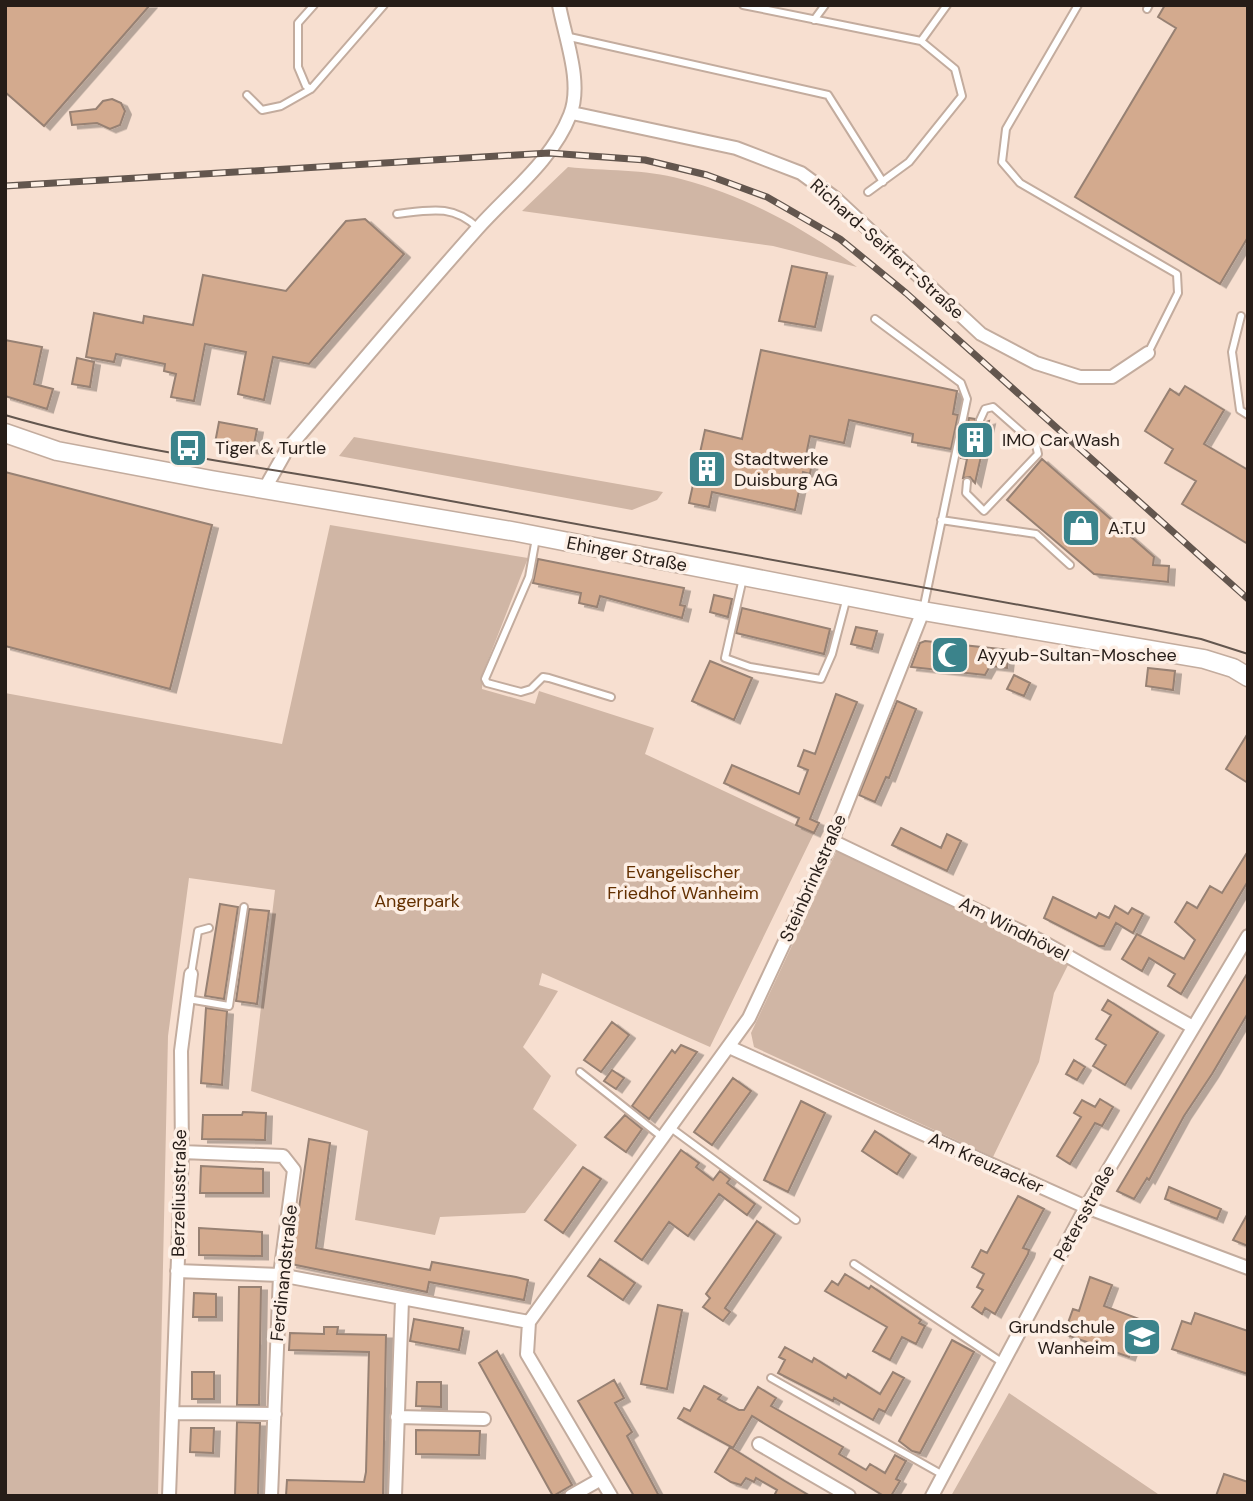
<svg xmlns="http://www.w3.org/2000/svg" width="1253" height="1501" font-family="'DM Sans',sans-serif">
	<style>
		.green { fill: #d0b6a5 }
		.building { fill: #d3aa8e; stroke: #978173; stroke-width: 2; filter: url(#shadow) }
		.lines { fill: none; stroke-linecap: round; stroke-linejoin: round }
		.lane-casing { stroke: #c3ac9e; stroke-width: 10 }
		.street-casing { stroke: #c3ac9e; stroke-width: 16 }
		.secondary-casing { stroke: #c3ac9e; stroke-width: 21 }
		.lane { stroke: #fff; stroke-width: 6 }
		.street { stroke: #fff; stroke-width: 12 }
		.secondary { stroke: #fff; stroke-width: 18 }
		.tram { stroke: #63564e; stroke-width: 2 }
		.rail-casing { stroke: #63564e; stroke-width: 7 }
		.rail { stroke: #fdefe5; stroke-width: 4.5; stroke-dasharray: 13; stroke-linecap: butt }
		.labels { text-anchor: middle; stroke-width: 7; stroke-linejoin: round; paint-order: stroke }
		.street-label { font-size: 18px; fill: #261d18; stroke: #fdefe5 }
		.poi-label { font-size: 18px; fill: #261d18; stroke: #fdefe5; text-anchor: start }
		.park-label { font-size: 18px; fill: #633001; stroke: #fdefe5 }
	</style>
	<defs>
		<filter id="shadow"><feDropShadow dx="6" dy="3.5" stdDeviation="0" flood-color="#0004"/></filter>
	</defs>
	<rect width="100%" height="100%" fill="#f7dfd0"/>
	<path class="green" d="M568 167C604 171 645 169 681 179 746 196 804 228 857 267L773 246 522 211Z
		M354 437 663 492 657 500 632 510 339 456Z
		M330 525 528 558 483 673 482 689 535 704 539 691 654 728 645 754 814 833 710 1047 542 973 539 985 558 991 523 1047 551 1076 533 1109 577 1145 525 1213 440 1217 435 1235 355 1220 368 1131 251 1091 275 890 189 878 168 1036 158 1496H5V693L282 744Z
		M837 850 923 889 1068 965 1054 993 1039 1062 993 1157 754 1047 751 1033Z
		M1009 1393 1158 1494 1163 1496H951Z"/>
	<path class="building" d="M5 5H150L44 126 5 92Z
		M1165 5H1248V237L1220 284 1075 197 1176 28 1158 17Z
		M112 99 121 103 125 111 120 125 110 129 97 123 72 125 70 112 96 109 103 101Z
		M365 219 404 254 309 364 273 357 264 400 238 394 246 352 205 344 194 401 171 397 176 374 164 371 165 364 116 354 114 362 86 357 94 313 143 323 144 316 193 325 203 275 286 291 346 221Z
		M792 266 827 273 815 327 779 321Z
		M5 340 42 347 34 384 53 389 47 409 5 396Z
		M761 350 957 391 953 414 958 415 951 449 912 442 913 434 849 420 844 443 810 436 805 460 812 462 810 474 803 472 795 510 712 492 709 507 689 503 705 430 742 439Z
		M77 358 94 362 90 387 72 384Z
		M1185 386 1224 410 1204 444 1248 470V544L1182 504 1196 481 1165 463 1173 449 1145 431 1170 389 1179 395Z
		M969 418 975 419 978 425 989 421 975 483 970 477 963 478 967 459 961 458Z
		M219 422 257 429 253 450 215 443Z
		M1042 459 1154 557 1153 565 1169 566 1168 582 1094 574 1007 500Z
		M5 472 212 525 170 689 5 646Z
		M538 559 684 588 680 605 685 606 682 618 600 596 597 607 579 603 581 593 533 583Z
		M714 595 732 599 728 617 710 612Z
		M742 608 830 629 824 654 736 633Z
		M856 627 877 631 872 649 851 644Z
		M925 641 1009 650 1007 668 990 666 985 675 911 667 920 643Z
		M710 661 752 678 734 720 692 701Z
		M1148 668 1175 671 1173 690 1146 686Z
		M1014 675 1030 683 1024 696 1007 689Z
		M836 694 857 702 810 819 819 823 814 833 796 825 799 818 724 783 732 765 799 794 808 770 798 766 804 750 815 754Z
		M897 701 916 709 889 778 886 777 875 802 859 795Z
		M1248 733V783L1226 769Z
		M901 828 941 848 947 834 961 841 947 871 892 845Z
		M1248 851V881L1181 994 1168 986 1175 974 1149 958 1142 971 1122 959 1137 934 1184 959 1195 940 1175 922 1187 902 1197 908 1210 886 1222 893Z
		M1053 897 1096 918 1099 913 1109 918 1115 906 1128 914 1132 908 1143 914 1133 933 1116 923 1104 946H1099L1044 918Z
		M220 904 238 907 224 999 205 996Z
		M249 909 269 911 257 1004 236 1001Z
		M1248 972V1013L1212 1074 1184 1116 1149 1180 1147 1178 1134 1199 1117 1191Z
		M1108 1000 1158 1032 1125 1085 1093 1066 1106 1045 1096 1039 1111 1015 1102 1010Z
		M206 1008 227 1011 222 1085 201 1083Z
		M612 1022 629 1035 601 1072 584 1060Z
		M681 1045 697 1052 649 1119 632 1106 672 1050 675 1053Z
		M1074 1060 1085 1067 1077 1080 1066 1074Z
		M612 1070 624 1078 616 1089 604 1081Z
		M733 1078 751 1091 712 1145 694 1132Z
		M1100 1099 1113 1107 1102 1126 1095 1123 1070 1164 1057 1156 1081 1117 1074 1113 1082 1100 1095 1107Z
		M801 1101 825 1113 788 1192 764 1180Z
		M243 1112 266 1113 265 1140 202 1139 203 1115H242Z
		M625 1115 642 1129 626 1152 605 1137Z
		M875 1131 910 1154 897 1174 862 1151Z
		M309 1139 330 1143 316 1248 430 1270 432 1262 516 1277 528 1280 524 1300 429 1282 427 1292 291 1264Z
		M681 1150 699 1163 696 1167 713 1180 720 1171 730 1179 727 1183 755 1204 747 1215 719 1194 688 1236 669 1222 642 1260 615 1241Z
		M201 1166 263 1169V1193H200Z
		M583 1167 601 1179 563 1233 545 1220Z
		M1169 1187 1221 1209 1217 1219 1165 1199Z
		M1018 1196 1044 1209 1023 1248 1029 1250 1028 1254 995 1314 985 1308 982 1314 972 1307 983 1290 977 1287 984 1274 972 1267 981 1250 987 1253Z
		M1248 1213V1246L1233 1240Z
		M757 1221 775 1234 725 1308 730 1312 723 1321 703 1307 710 1298 706 1294Z
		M199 1228 262 1232V1256L199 1255Z
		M600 1259 635 1283 623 1300 588 1276Z
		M845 1274 869 1289 871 1286 921 1320 919 1323 925 1326 916 1344 902 1337 890 1360 873 1351 887 1327 825 1291 832 1281 838 1285Z
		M1090 1277 1112 1285 1104 1306 1142 1320 1129 1357 1064 1334 1073 1309 1079 1311Z
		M239 1287H261L259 1405H237Z
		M194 1293 216 1294V1317H193Z
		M658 1305 682 1310 667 1389 641 1384Z
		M1195 1313 1248 1331V1374L1172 1349 1182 1321 1191 1324Z
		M414 1319 463 1328 459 1350 410 1341Z
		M324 1327H338L337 1334 386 1335 383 1496H286L287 1480 364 1482 366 1472 369 1352 289 1350 290 1333 324 1334Z
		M952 1340 974 1352 920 1453 912 1451 899 1441Z
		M785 1347 812 1362 814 1358 846 1378 848 1374 880 1394 893 1372 904 1378 885 1412 879 1409 873 1420 834 1398 833 1401 778 1373 785 1360 779 1357Z
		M497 1351 572 1485 553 1496 479 1363Z
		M192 1372H214V1399H192Z
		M614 1380 624 1398 615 1403 632 1432 627 1436 659 1496H634L578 1401Z
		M417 1382H441V1407L416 1406Z
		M704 1386 721 1395 718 1399 739 1410H744L758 1387 776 1398 771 1406 843 1447 839 1454 866 1470 870 1464 885 1473 895 1455 906 1461 896 1479 900 1481 891 1496H884L752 1416 733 1448 678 1418 684 1408 690 1411Z
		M237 1422 260 1423 258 1496H235Z
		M191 1428H214L213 1453 190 1452Z
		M416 1430 480 1431 479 1455 416 1454Z
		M730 1447 783 1480 810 1496H774L777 1490 756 1478 754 1482 746 1478 741 1485 731 1482 715 1472Z
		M1224 1474 1248 1482V1496H1216Z"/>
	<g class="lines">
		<g class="lane-casing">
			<path id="lane" d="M314 5 298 23V67L306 86 311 89 384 5
				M743 5 921 41 947 5
				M1078 5 1006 129 1002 162 1020 183 1177 274 1178 293 1148 353
				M1147 9 1149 5
				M814 20 825 5
				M565 36 828 95 883 182
				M247 95 262 110 281 106 311 89
				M868 192 909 162 962 96 955 69 921 41
				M397 214C430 210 453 204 478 228
				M1241 316 1232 352 1240 410 1248 415
				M875 319 961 383 967 399 923 610
				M967 482 966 493 984 511 1038 454 1036 445 993 407 985 409 980 420
				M941 520 1036 534 1070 565
				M536 538 529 577 485 679 487 683 521 692 531 689 543 677 549 678 611 697
				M743 578 725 658 750 667 821 679 832 654 847 597
				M191 974 198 931 209 928
				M188 999 229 1006 244 907
				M580 1072 662 1137
				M671 1128 796 1220
				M854 1264 1003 1363
				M771 1378 943 1475"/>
		</g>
		<g class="street-casing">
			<path id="street" d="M572 113 736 148 801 173 835 198 981 334 1036 363 1080 377H1112L1148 353
				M264 490 286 451C349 377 412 302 477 229 509 193 552 161 570 115 583 83 565 38 559 5
				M832 841 1041 941 1191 1026
				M729 1047 1086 1207 1248 1268
				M182 1152 283 1156 294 1170 280 1275 271 1496
				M177 1271 280 1275 529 1322
				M172 1413 275 1414
				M397 1417 484 1419
				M759 1444 849 1496
				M169 1496 182 1152 181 1051 191 974
				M395 1496 402 1300
				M571 1496 601 1479
				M611 1496 527 1354 529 1322 749 1018 832 841 923 611
				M932 1496 1086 1207 1248 936"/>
		</g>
		<g class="secondary-casing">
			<path id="secondary" d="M5 433 57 451 211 480 517 532 923 611 1204 659 1233 668 1248 677"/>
		</g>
		<use href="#lane" class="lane"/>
		<use href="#street" class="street"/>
		<use href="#secondary" class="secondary"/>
		<path class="tram" d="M5 415C132 452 266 467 396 491 647 538 899 582 1151 629L1201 639 1248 654"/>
		<g class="rail-casing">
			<path id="rail" d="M5 186 549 153 645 160 707 175 767 197 840 239 906 293 1248 599"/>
		</g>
		<use href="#rail" class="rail"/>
	</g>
	<defs>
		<g id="building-square" transform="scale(2.0125)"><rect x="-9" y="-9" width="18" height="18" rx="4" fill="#3b838b" stroke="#fdefe5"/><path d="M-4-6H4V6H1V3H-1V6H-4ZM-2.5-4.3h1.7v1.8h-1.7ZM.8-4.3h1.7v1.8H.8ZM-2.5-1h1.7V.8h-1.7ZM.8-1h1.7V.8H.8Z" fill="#fff"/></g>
		<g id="bus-square" transform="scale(2.0125)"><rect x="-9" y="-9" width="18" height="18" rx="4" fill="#3b838b" stroke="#fdefe5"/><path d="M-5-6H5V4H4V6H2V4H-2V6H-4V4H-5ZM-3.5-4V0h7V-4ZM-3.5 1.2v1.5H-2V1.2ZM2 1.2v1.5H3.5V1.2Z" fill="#fff"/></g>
		<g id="shop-square" transform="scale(2.0125)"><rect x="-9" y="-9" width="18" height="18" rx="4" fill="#3b838b" stroke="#fdefe5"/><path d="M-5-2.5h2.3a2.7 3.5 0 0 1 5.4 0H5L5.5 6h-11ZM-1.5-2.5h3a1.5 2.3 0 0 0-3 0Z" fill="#fff"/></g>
		<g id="mosque-square" transform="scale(2.0125)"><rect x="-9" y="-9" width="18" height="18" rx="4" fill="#3b838b" stroke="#fdefe5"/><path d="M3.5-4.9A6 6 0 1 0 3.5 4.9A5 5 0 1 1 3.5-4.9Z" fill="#fff"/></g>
		<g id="school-square" transform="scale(2.0125)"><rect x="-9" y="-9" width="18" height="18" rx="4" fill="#3b838b" stroke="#fdefe5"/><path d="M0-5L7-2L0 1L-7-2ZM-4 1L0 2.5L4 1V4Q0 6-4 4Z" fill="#fff"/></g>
	</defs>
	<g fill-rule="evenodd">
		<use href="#building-square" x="975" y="440"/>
		<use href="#bus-square" x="188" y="448"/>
		<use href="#building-square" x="707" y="469"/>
		<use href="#shop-square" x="1081" y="528"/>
		<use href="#mosque-square" x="950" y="655"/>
		<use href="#school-square" x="1142" y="1337"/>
	</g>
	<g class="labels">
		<g class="street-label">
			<text transform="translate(887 249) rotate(42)" y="6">Richard-Seiffert-Straße</text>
			<text transform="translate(627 554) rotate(11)" y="6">Ehinger Straße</text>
			<text transform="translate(813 878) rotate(-66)" y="6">Steinbrinkstraße</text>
			<text transform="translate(1014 929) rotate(27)" y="6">Am Windhövel</text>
			<text transform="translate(986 1163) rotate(24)" y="6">Am Kreuzacker</text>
			<text transform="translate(179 1193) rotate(-89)" y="6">Berzeliusstraße</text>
			<text transform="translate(1084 1213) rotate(-61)" y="6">Petersstraße</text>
			<text transform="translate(284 1273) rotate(-84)" y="6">Ferdinandstraße</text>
		</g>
		<g class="poi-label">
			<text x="1002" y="446">IMO Car Wash</text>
			<text x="215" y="454">Tiger &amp; Turtle</text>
			<text x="734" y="465">Stadtwerke<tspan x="734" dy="21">Duisburg AG</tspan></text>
			<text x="1108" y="534">A.T.U</text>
			<text x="977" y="661">Ayyub-Sultan-Moschee</text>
			<text x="1115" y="1333" text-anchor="end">Grundschule<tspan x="1115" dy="21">Wanheim</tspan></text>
		</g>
		<g class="park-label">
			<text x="683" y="878">Evangelischer<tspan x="683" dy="21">Friedhof Wanheim</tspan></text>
			<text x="417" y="907">Angerpark</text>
		</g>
	</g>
	<rect width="1253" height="1501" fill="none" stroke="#261d18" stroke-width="14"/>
</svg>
